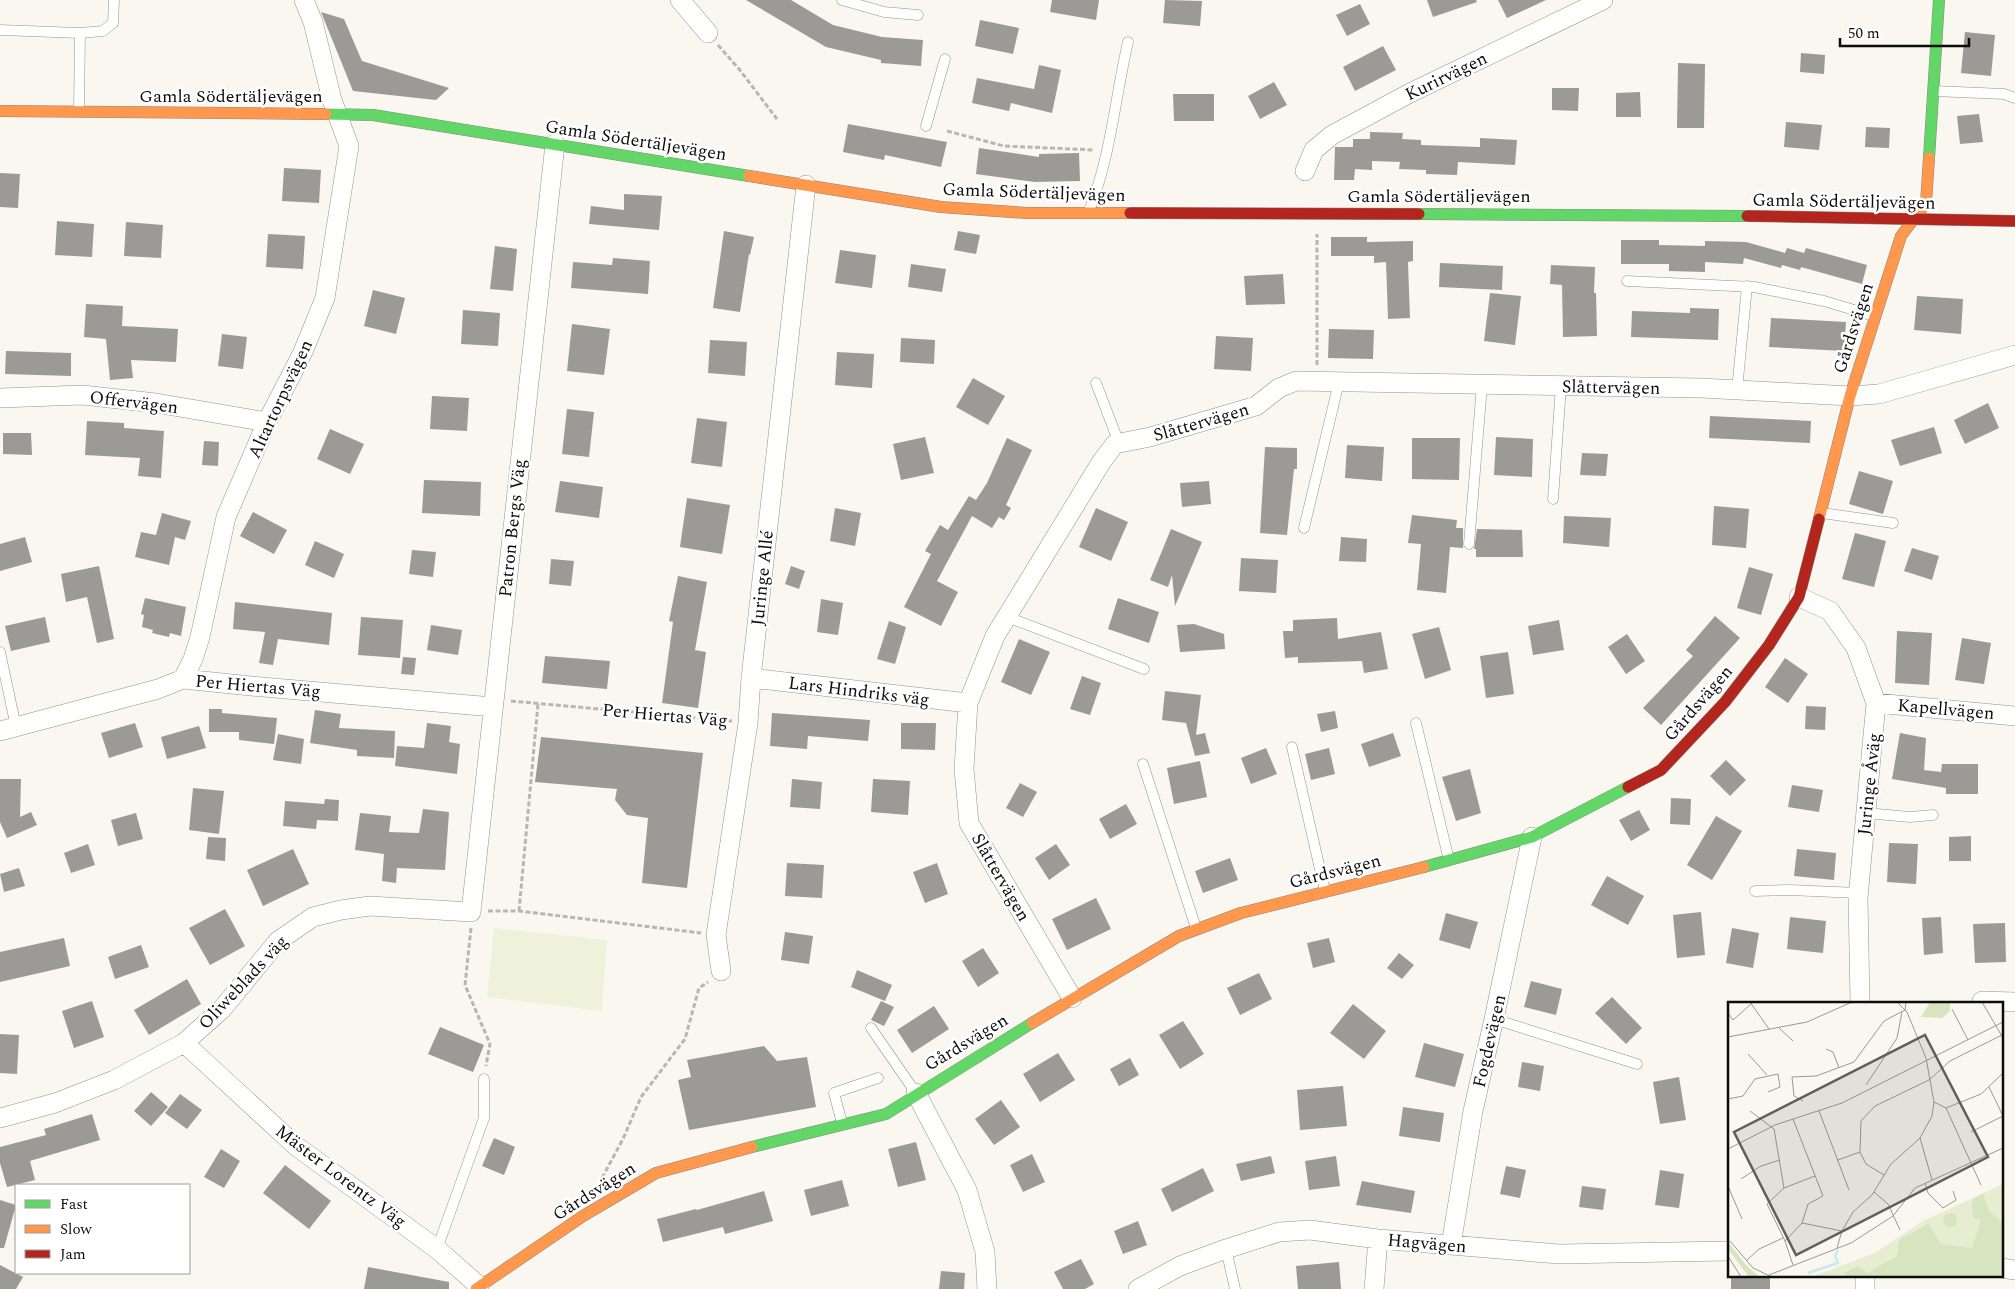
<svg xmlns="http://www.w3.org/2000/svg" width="2015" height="1289" font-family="Spectral,serif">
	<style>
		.pitch { fill: #eef2db }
		.building { fill: #9c9a96 }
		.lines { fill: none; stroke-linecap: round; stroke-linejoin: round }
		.lane-casing { stroke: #93928f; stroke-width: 11 }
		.street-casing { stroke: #93928f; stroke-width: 20 }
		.fast-casing { stroke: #8a8885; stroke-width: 12 }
		.slow-casing { stroke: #8a8885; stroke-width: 12 }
		.jam-casing { stroke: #8a8885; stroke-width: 12 }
		.path { stroke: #b7b6b5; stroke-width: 3; stroke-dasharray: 5 2.5; stroke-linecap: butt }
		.lane { stroke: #fefefd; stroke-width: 10 }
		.street { stroke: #fefefd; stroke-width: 19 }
		.fast { stroke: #63d668; stroke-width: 11 }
		.slow { stroke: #ff974d; stroke-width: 11 }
		.jam { stroke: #b3261e; stroke-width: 11 }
		.labels { text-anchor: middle; stroke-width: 5; stroke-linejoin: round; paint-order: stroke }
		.street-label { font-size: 18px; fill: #0c0c0c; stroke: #fff }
		.inset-river { fill: none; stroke: #c9e8f1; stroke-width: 2.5 }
		.inset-road { fill: none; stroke: #9b9995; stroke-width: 1 }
		.view { fill: #5f5e5c; fill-opacity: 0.15; stroke: #5f5e5c; stroke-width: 2.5 }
		.inset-edge { fill: none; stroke: #0c0c0c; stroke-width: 2.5 }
	</style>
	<rect width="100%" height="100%" fill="#faf7f0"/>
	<path class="pitch" d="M494 928 607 940 602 1011 487 997Z"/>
	<path class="building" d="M746 0H791L833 25 882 37 923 40 921 66 881 63V60L826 47Z
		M1052 0H1099L1096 20 1050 12Z
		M1165 0 1202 1 1200 26 1163 23Z
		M1427 0H1476L1477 2 1433 17Z
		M1498 0H1546L1507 18Z
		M1360 4 1370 24 1347 36 1336 15Z
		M321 12 344 19 362 61 449 88 436 100 353 91Z
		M980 20 1019 28 1013 54 975 46Z
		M1965 32 1995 35 1991 76 1961 73Z
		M1383 46 1396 70 1355 91 1343 67Z
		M1801 53 1825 55 1824 74 1800 72Z
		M1678 63 1705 64 1704 128H1677Z
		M1039 65 1061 70 1052 113 1011 103 1009 111 972 103 977 78 1034 89Z
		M1274 82 1287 105 1260 119 1248 96Z
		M1552 88H1579L1578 111 1552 110Z
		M1640 92 1641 117H1616V93Z
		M1173 94H1214V121H1174Z
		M1979 114 1983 142 1960 144 1957 116Z
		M1786 122 1822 125 1819 150 1784 147Z
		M848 124 947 142 941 167 885 155 884 160 843 152Z
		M1866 127 1890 128 1889 148 1865 147Z
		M1370 132 1403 133 1402 139 1421 140V145L1480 147V138L1517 140 1515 165 1458 162 1457 175 1426 174V170L1399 169 1400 162 1372 161V170L1355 169 1354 180H1334L1335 147H1353V139H1370Z
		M979 148 1039 157V154L1079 153 1080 181 1035 182 976 174Z
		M284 168 321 170 319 203 282 201Z
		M0 173 20 174 18 208 0 207Z
		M624 194 662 196 659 230 589 224 591 206 624 210Z
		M57 221 94 224 92 257 55 255Z
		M126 222 163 225 161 258 124 256Z
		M724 231 754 237 750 255 749 254 740 312 713 308Z
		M958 231 980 235 976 254 954 250Z
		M268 234 305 236 303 269 266 267Z
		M1331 237H1367V242L1413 241V261L1408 262 1410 318 1388 319 1386 262 1374 263V256H1331Z
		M1621 240H1659V245L1705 246V241L1746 242 1785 253 1787 248 1804 253 1806 248 1867 265 1862 284 1801 267 1800 270 1782 265 1781 268 1744 258 1743 264 1705 262V272L1669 271V264H1621Z
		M495 246 517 249 513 291 490 289Z
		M840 250 876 255 872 288 835 283Z
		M613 258 650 261 648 294 571 288 573 262 612 265Z
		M1440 263 1503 266 1502 290 1439 287Z
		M911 264 946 269 942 292 908 287Z
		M1551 265 1595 267 1594 293H1596L1597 336 1563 337 1562 285 1550 284Z
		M1283 274 1285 304 1246 305 1244 276Z
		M373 290 405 298 396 334 364 326Z
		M1490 293 1521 296 1515 345 1484 341Z
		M1917 296 1963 299 1961 334 1914 330Z
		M86 304 123 306 122 326 178 329 176 362 131 360 133 378 110 380 106 339 84 337Z
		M1690 308 1719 309 1718 340 1631 337 1632 311 1690 313Z
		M463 310 500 313 498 346 461 344Z
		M1771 318 1846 322 1844 351 1769 347Z
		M572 324 610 329 604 375 567 371Z
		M1329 329 1374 330 1373 359 1328 358Z
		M222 334 247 337 243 369 218 366Z
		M1216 336 1253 338 1251 371 1214 369Z
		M901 338 935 340 934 364 900 362Z
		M710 340 747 342 745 376 708 373Z
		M6 351 71 353V376L5 374Z
		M837 352 874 354 872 388 835 385Z
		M973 378 1005 396 988 425 956 407Z
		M432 396 469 398 467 431 430 429Z
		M1988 403 1999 428 1965 444 1954 420Z
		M567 409 594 412 589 457 562 454Z
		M1710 416 1811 421 1810 443 1709 438Z
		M697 418 727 422 722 467 691 463Z
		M87 421 124 423V428L164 431 161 478 138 476 140 458 85 455Z
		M1934 427 1942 453 1900 466 1891 440Z
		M330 429 364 444 350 474 317 459Z
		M3 433H31L32 455 3 454Z
		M925 437 934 473 901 480 893 444Z
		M1496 437 1533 439 1532 477 1494 475Z
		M1007 438 1032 450 1006 505 1011 508 1004 520 999 517 992 528 972 516 937 581 958 592 941 626 904 607 931 554 925 551 940 525 948 530 969 496 976 500 987 483Z
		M1412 438H1460L1459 480 1412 479Z
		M204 441 219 442 218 466 202 465Z
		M1347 445 1384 447 1382 481 1345 478Z
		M1265 447 1297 448V469H1294L1287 535 1260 533Z
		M1582 453 1608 454 1606 476 1580 475Z
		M1859 471 1893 481 1883 514 1849 504Z
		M424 480 481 482 480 516 422 513Z
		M560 481 603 487 599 518 555 512Z
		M1209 481 1211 504 1182 507 1180 483Z
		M687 498 730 505 722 554 680 547Z
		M1714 506 1749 509 1746 548 1712 545Z
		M835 508 861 513 855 546 830 541Z
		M1096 508 1128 522 1111 561 1079 547Z
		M253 512 287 530 274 554 240 536Z
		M162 513 191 521 185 540 175 537 169 565 135 557 141 532 156 535Z
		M1412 515 1457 520 1456 528H1463V548L1450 547 1446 593 1417 590 1421 544 1408 543Z
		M1564 516 1611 518 1609 547 1563 543Z
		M1171 529 1202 542 1175 606 1172 575 1168 587 1150 580Z
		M1477 529 1522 530 1523 557H1476V549H1474Z
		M1855 533 1886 541 1874 587 1842 579Z
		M25 537 32 562 0 571V544Z
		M1341 537 1367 539 1366 562 1339 561Z
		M315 541 344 554 334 578 305 565Z
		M1912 548 1939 556 1932 580 1904 571Z
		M412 550 436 552 433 577 409 574Z
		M1241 558 1278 560 1276 593 1239 591Z
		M551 559 574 561 571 586 549 584Z
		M99 566 114 639 97 643 87 597 66 602 61 574Z
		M791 566 805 571 799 589 785 584Z
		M1749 567 1773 574 1761 615 1737 608Z
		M678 576 707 582 695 650 706 652 698 708 662 703 673 622 669 621Z
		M145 598 186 607 181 636 170 633 169 637 152 633 153 630 142 627 144 615 141 614Z
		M1118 598 1159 612 1149 643 1108 629Z
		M821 599 843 603 838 635 817 632Z
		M235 602 332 613 329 645 278 639 273 665 259 663 265 632 233 629Z
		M1715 616 1740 638 1661 725 1643 708 1693 656 1686 650Z
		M45 617 50 642 11 651 5 626Z
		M361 617 403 620 400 658 358 655Z
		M1337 618 1338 639 1381 632 1388 669 1364 673 1362 661 1298 663V657L1285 658 1283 631H1293V620Z
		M1559 620 1564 650 1533 655 1528 626Z
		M889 621 906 627 895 664 877 659Z
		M1194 624 1224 634 1225 649 1180 652 1177 625Z
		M431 625 462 630 458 655 427 650Z
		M1439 627 1451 670 1425 679 1412 634Z
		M1897 631 1932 633 1929 685 1895 683Z
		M1627 634 1645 661 1626 674 1608 647Z
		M1962 638 1991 643 1984 684 1955 680Z
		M1019 639 1050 652 1031 695 1001 682Z
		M1508 652 1514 694 1486 698 1480 656Z
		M545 656 610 661 607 689 542 683Z
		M403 657 416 658 414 675 401 674Z
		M1785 658 1808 674 1788 703 1765 687Z
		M1082 676 1101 683 1090 715 1070 709Z
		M1165 691 1201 695 1196 735 1205 733 1210 753 1195 756 1186 723 1162 720Z
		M1806 706 1826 707 1825 730 1805 729Z
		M209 709H222V713L277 718 274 744 239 740V732H209Z
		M315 710 341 714 339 728 395 731 394 758 357 756V750L310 743Z
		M1335 711 1338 728 1321 732 1317 714Z
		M772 713 870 720 868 741 808 736 807 749 770 746Z
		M135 723 143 747 109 758 101 733Z
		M427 723 451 726 449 742 460 744 457 774 395 766 397 746 424 748Z
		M901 723H936L935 750 901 749Z
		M199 726 206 748 167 759 161 737Z
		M1393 733 1401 756 1369 767 1361 744Z
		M1900 733 1926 738 1924 770 1941 772 1942 764H1978V794H1946V788L1892 779Z
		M278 734 304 739 301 764 273 760Z
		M541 737 703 753 687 888 642 883 648 818 627 815 615 800 617 789 535 782Z
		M1266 748 1277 774 1251 784 1241 758Z
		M1329 748 1335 774 1311 780 1305 754Z
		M1726 760 1746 780 1730 796 1710 776Z
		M1200 761 1207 797 1174 804 1167 768Z
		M1470 769 1481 813 1456 821 1442 777Z
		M0 779H21L20 817 31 812 37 825 7 838 0 822Z
		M792 779 822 782 820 809 790 807Z
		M873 779 910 781 908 815 871 812Z
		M1020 783 1037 792 1023 817 1006 808Z
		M1792 785 1823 790 1819 812 1788 807Z
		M193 788 224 791 219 834 189 830Z
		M1671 798 1691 799 1690 825 1670 824Z
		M325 799 339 800 338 821 317 820 316 829 283 826 285 801 324 804Z
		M1126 804 1137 824 1110 839 1099 819Z
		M423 809 449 812 445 870 397 868 396 883 382 881 384 854 355 850 360 813 391 816 389 832 419 833Z
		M1639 810 1650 830 1631 841 1619 820Z
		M136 813 143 839 118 846 111 820Z
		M1716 816 1742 831 1712 880 1687 865Z
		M1971 836V861H1949V837Z
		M208 837 226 838 225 861 206 859Z
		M1889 843 1918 844 1916 884 1887 882Z
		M88 844 95 865 71 873 64 853Z
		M1056 844 1070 865 1049 880 1035 858Z
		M293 849 309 884 263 906 247 870Z
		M1797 849 1836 853 1834 880 1794 876Z
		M1230 858 1238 880 1203 893 1195 871Z
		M787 863 824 865 822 898 785 896Z
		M937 863 948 894 925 903 913 872Z
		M19 868 25 886 4 892 0 874Z
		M1607 876 1644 896 1628 925 1591 905Z
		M1096 898 1111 929 1067 950 1052 919Z
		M225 909 245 946 210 965 189 928Z
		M1701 912 1705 955 1677 958 1673 915Z
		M1446 913 1478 922 1470 949 1439 940Z
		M1790 917 1826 921 1823 953 1787 949Z
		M1941 917 1943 953 1924 955 1922 918Z
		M2005 923 2006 962 1975 963 1973 924Z
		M1732 928 1759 933 1753 968 1726 963Z
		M785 932 813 936 809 964 781 960Z
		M64 938 70 966 0 982V952Z
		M1329 938 1335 962 1313 968 1307 943Z
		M141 945 149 967 115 979 108 957Z
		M983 948 999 973 978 987 962 961Z
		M1399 953 1414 965 1402 979 1387 968Z
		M857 970 892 985 885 1001 851 987Z
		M1259 973 1272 999 1240 1015 1227 988Z
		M187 979 201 1004 149 1035 134 1010Z
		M1531 981 1562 989 1556 1015 1524 1007Z
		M1612 997 1642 1028 1626 1044 1595 1013Z
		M92 1001 104 1037 74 1048 62 1011Z
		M881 1001 894 1007 884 1026 871 1020Z
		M1353 1004 1386 1031 1364 1059 1330 1033Z
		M934 1006 949 1029 912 1053 897 1030Z
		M1183 1021 1204 1054 1180 1069 1159 1035Z
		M440 1027 484 1045 473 1072 428 1054Z
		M0 1034 19 1035 17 1074 0 1073Z
		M1424 1043 1464 1054 1455 1087 1415 1077Z
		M764 1046 777 1061 807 1057 816 1107 689 1130 678 1080 691 1077 687 1060Z
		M1058 1053 1075 1080 1040 1102 1023 1074Z
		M1130 1058 1139 1075 1119 1086 1110 1069Z
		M1522 1062 1544 1066 1540 1091 1518 1087Z
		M1679 1077 1686 1120 1660 1124 1653 1082Z
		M1343 1086 1347 1126 1300 1130 1297 1090Z
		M151 1092 168 1107 151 1126 134 1111Z
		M180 1094 202 1110 187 1129 165 1113Z
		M1001 1100 1020 1127 994 1145 975 1119Z
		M1403 1107 1444 1113 1440 1142 1399 1136Z
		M92 1114 100 1140 30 1161 35 1180 7 1187 0 1163V1147L46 1135 44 1129Z
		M494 1138 515 1147 504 1175 482 1166Z
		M916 1142 926 1180 898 1187 888 1149Z
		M221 1149 240 1161 224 1188 204 1177Z
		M1032 1154 1045 1182 1023 1192 1010 1165Z
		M1271 1156 1275 1173 1241 1181 1236 1164Z
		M1336 1156 1340 1186 1309 1190 1305 1161Z
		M285 1165 331 1201 309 1229 263 1193Z
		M1506 1166 1526 1170 1520 1198 1500 1194Z
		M1203 1168 1214 1191 1172 1212 1161 1189Z
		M1660 1170 1684 1174 1679 1208 1655 1205Z
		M842 1180 849 1206 811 1216 804 1190Z
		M1362 1181 1415 1191 1411 1213 1356 1205Z
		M1582 1186 1606 1189 1603 1210 1579 1207Z
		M764 1191 773 1221 725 1234 723 1227 663 1242 657 1219 696 1209 697 1210Z
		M0 1200 16 1205 4 1248H0Z
		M1138 1221 1147 1245 1123 1254 1114 1231Z
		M1081 1259 1094 1284 1085 1289H1063L1054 1272Z
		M1339 1262 1341 1289H1298L1296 1266Z
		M0 1265 23 1277 16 1289H0Z
		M368 1267 449 1282V1289H364Z
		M941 1271 965 1273 964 1289H939Z
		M1731 1275H1770V1289H1731Z"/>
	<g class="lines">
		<g class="lane-casing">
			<path id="lane" d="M842 0 884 12 918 15
				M0 30 80 33
				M1934 91 2004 94 2015 98
				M79 111 80 33 103 31 113 23 114 0
				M926 126 945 59
				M1089 211C1111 156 1115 98 1128 42
				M1627 281 1754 287 1824 301 1874 316
				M1096 383 1119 443
				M1737 390 1747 286
				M1553 499 1561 386
				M1822 513 1893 523
				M1304 528 1339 382
				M1469 544 1482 385
				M1007 617 1144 669
				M0 652 16 727
				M1416 723 1449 860
				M1292 747 1325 891
				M1143 764 1196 928
				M1866 813 1910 817 1933 815
				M1755 891 1789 890 1859 893
				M1494 1019 1637 1064
				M871 1028 916 1093
				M842 1123 834 1093 878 1078
				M437 1249 484 1118V1079
				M1226 1249 1235 1289"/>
		</g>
		<g class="street-casing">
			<path id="street" d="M680 0 708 33
				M1305 171 1314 150 1332 135 1410 93 1603 0
				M0 398 82 395 156 403 267 422
				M1799 597 1830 611 1856 648 1876 703 1858 898 1860 1003
				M751 678 968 703
				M183 679 193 659 200 637 226 517 267 422 302 354 325 298 349 146 332 100 313 22 304 0
				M1876 703 2015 716
				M0 731 158 689 183 679 251 686 493 707
				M721 971 716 935 748 723 751 678 806 185
				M1072 998 969 823 964 769 968 703 995 636 1102 461 1115 444 1150 437 1256 406 1279 388 1296 381 1701 388 1850 396 1879 394 2015 355
				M1982 1001 2015 1002
				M184 1043 296 1146 437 1249 479 1286
				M916 1093 967 1190 985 1252 987 1289
				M0 1118 55 1103 114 1080 184 1043 222 1009 278 941 313 917 341 910 370 906 471 912 555 144
				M1451 1245 1473 1111 1494 1019 1532 837
				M2001 1268 2015 1270
				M1865 1275V1289
				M1138 1289 1180 1266 1226 1249 1279 1232 1310 1230 1378 1239 1559 1254 1729 1251
				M1374 1289 1378 1239"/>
		</g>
		<g class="fast-casing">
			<path id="fast" d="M326 114 373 115 749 176
				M1929 158 1939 0
				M1419 214 1747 216
				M1424 867 1532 837 1628 787
				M752 1147 886 1114 1032 1023"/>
		</g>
		<g class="slow-casing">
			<path id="slow" d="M0 111 326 114
				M749 176 941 207 1027 213H1130
				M1819 519 1850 396 1901 236 1926 203 1929 158
				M1032 1023 1179 936 1241 913 1424 867
				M476 1289 583 1216 656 1173 752 1147"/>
		</g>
		<g class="jam-casing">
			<path id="jam" d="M1130 213 1419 214
				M1747 216 2015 221
				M1628 787 1661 770 1725 702 1769 645 1799 597 1819 519"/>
		</g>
		<path class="path" d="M718 45 739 69 777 119
			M947 131 1004 146 1095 150
			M1317 365V234
			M511 701 732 721
			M488 911H519L701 933
			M519 911 538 704
			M471 928 465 985 490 1044 486 1066
			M602 1178 623 1139 641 1097 685 1039 699 988 708 982"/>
		<use href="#lane" class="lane"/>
		<use href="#street" class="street"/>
		<use href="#fast" class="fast"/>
		<use href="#slow" class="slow"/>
		<use href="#jam" class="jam"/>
	</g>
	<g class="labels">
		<g class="street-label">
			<text transform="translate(1446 76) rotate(-26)" y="6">Kurirvägen</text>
			<text x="231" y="102">Gamla Södertäljevägen</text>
			<text transform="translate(636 140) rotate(9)" y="6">Gamla Södertäljevägen</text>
			<text transform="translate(1034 192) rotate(2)" y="6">Gamla Södertäljevägen</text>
			<text x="1439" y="202">Gamla Södertäljevägen</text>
			<text transform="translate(1844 201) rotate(1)" y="6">Gamla Södertäljevägen</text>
			<text transform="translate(1853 328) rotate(-72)" y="6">Gårdsvägen</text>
			<text transform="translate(1611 387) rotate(1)" y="6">Slåttervägen</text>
			<text transform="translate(280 399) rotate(-65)" y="6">Altartorpsvägen</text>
			<text transform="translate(134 402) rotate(7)" y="6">Offervägen</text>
			<text transform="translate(1201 422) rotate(-16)" y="6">Slåttervägen</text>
			<text transform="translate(512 528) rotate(-84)" y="6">Patron Bergs Väg</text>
			<text transform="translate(762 578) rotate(-84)" y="6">Juringe Allé</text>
			<text transform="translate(258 686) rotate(5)" y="6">Per Hiertas Väg</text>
			<text transform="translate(859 691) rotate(7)" y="6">Lars Hindriks väg</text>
			<text transform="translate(1698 703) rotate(-49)" y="6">Gårdsvägen</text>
			<text transform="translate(1946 709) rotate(5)" y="6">Kapellvägen</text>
			<text transform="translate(665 715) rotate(5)" y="6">Per Hiertas Väg</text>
			<text transform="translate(1869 784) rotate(-84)" y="6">Juringe Åväg</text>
			<text transform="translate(1335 871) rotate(-14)" y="6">Gårdsvägen</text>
			<text transform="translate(1001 877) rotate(60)" y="6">Slåttervägen</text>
			<text transform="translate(243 982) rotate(-47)" y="6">Oliweblads väg</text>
			<text transform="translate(1489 1041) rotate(-77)" y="6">Fogdevägen</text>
			<text transform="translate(966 1042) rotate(-31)" y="6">Gårdsvägen</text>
			<text transform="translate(341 1176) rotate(37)" y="6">Mäster Lorentz Väg</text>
			<text transform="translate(594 1191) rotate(-32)" y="6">Gårdsvägen</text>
			<text transform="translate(1427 1243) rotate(5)" y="6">Hagvägen</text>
		</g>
	</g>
	<g transform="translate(1728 1002)">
		<rect width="275" height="275" fill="#faf7f0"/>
		<path d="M275 182V275H83L147 251 195 219Z" fill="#e6edd1"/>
		<path d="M202 0H222V9L214 16 193 15ZM255 192 261 209 275 221V275H117L116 271 130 264 140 271 169 254 171 238 200 222 213 242 244 246 253 218 245 216 244 202 246 196ZM215 218a7 7 0 1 1 14 0a7 7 0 1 1-14 0ZM0 240 20 265 32 275H21L0 247Z" fill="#d7e4c0"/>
		<path class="inset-river" d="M80 271 110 261 107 254 110 248"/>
		<path class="inset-road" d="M22 0 41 27M254 0 275 36M224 7 240 38M0 11 5 18 23 2M51 26 65 39M0 35 79 20 124 0M98 47 105 50 111 66M20 52 39 73M138 83 169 36 174 10M261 85 275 114M0 97 15 94 27 77 50 72 52 85 40 90M75 99 66 94 64 75 88 74 126 60 156 19 177 8 178 0M206 100 218 106 253 183M218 106 253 92 275 71M22 109 46 127 56 186M91 109 121 188M243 130 275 114M192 136 204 178M0 147 47 123 114 101 275 20M110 158 132 150M156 173 138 162 132 150 133 119 147 104 201 78 222 59 274 33M13 177 33 164 52 158M197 181 200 191 215 206 228 198 225 189M0 184 14 217M146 190 160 202 172 228M74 221 114 229M2 239 25 266 44 275M57 239 74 221 80 202 95 194 65 117M109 246 114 229 125 210 144 193 163 162 192 136 204 114 206 100 198 56 179 10 169 0M0 254 13 275M18 259 31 247 55 236M65 263 57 239 39 202 56 186 87 174M41 273 123 241 165 214 187 186 275 146"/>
		<path class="view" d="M197 33 260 155 68 253 6 130Z"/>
		<rect width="275" height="275" class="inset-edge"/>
	</g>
	<rect x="15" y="1184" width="175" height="90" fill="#ffffff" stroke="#9e9e9e"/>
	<rect x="25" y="1200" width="25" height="8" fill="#63d668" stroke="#9e9e9e"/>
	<text x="60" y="1209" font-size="15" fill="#0c0c0c">Fast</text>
	<rect x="25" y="1225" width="25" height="8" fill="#ff974d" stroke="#9e9e9e"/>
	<text x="60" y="1234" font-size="15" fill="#0c0c0c">Slow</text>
	<rect x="25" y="1250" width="25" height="8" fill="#b3261e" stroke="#9e9e9e"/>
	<text x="60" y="1259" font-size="15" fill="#0c0c0c">Jam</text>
	<path d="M1840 38v8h129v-8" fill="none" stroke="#0c0c0c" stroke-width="2.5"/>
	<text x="1848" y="38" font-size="15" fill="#0c0c0c" stroke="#ffffff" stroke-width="4" paint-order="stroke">50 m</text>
</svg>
